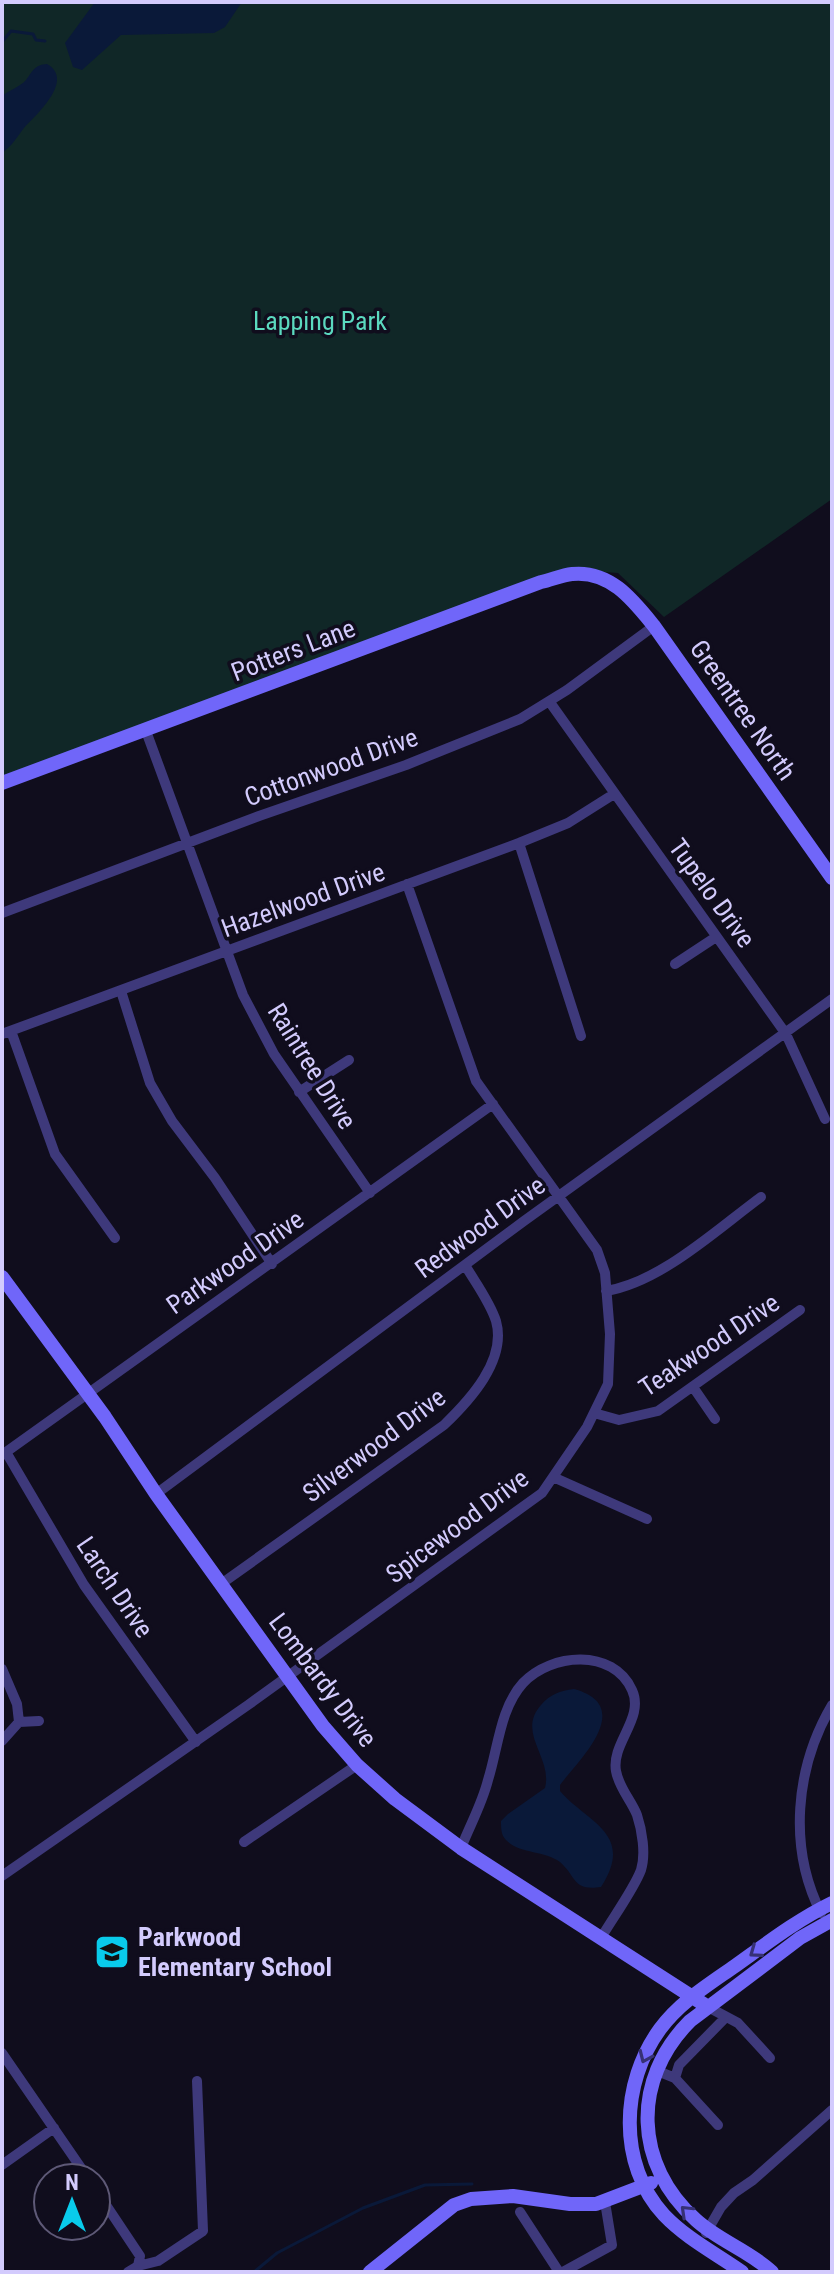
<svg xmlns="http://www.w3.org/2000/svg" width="834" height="2274" font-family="'Roboto Condensed',sans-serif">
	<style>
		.green { fill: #102727 }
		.water { fill: #0a1939 }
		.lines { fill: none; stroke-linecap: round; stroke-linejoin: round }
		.stream { stroke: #0a1939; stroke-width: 3 }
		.street { stroke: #3e397b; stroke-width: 10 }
		.secondary { stroke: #7066f9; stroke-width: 14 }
		.oneway { stroke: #363175 }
		.labels { text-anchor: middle; stroke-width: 7; stroke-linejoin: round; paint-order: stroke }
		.park-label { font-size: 26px; fill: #5bd9bf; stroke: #100d1d }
		.street-label { font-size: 26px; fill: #d3cbfd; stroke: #100d1d }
		.poi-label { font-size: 26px; font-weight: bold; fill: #d3cbfd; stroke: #100d1d; text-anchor: start }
	</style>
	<rect width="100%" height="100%" fill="#100d1d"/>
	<path class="green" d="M2 2H832V499L664 617 618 573 579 570 2 782Z"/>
	<path class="water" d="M95 2H242L225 27 214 33 121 35 82 70 73 67 65 43Z
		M47 64C75 80 37 114 24 128 17 137 12 146 2 153V96C9 90 20 87 26 80 33 71 34 65 47 64Z
		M574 1689C636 1706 580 1759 560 1785V1791C586 1822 636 1833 601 1887 572 1891 577 1877 560 1862 544 1850 519 1854 506 1840 501 1835 501 1828 501 1821L508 1814 545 1788C553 1758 516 1733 541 1705 550 1694 560 1691 574 1689Z"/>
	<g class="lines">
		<path class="stream" d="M2 42 11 31 33 34 36 40 45 41
			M254 2272 277 2253 363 2208 425 2185 472 2184"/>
		<path class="street" d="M549 701 786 1034 825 1119
			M146 731 243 995 274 1054 370 1193
			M519 843 581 1036
			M2 913 259 816 406 765 520 719 567 690 654 626
			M675 964 716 937
			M121 991 150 1083 172 1121 215 1178 272 1264
			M11 1031 55 1154 115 1238
			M2 1034 519 843 568 823 614 794
			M299 1092 349 1060
			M606 1291C661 1282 716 1230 761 1197
			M693 1387 715 1419
			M594 1413 619 1420 658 1411 800 1310
			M6 1452 84 1585 196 1742
			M2 1455 493 1104
			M553 1477 647 1519
			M156 1494 524 1221 832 999
			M221 1584 444 1425C470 1400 507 1360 496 1321 490 1302 475 1282 465 1265
			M2 1669 17 1704 19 1722 2 1741
			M19 1722 39 1721
			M244 1842 357 1765
			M461 1848C470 1825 482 1804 488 1780 498 1749 500 1708 523 1683 551 1653 613 1648 632 1690 645 1718 611 1743 616 1771 619 1788 631 1800 637 1815 642 1830 646 1854 641 1870 634 1889 612 1919 601 1938
			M2 1876 248 1705 542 1493 587 1427 608 1384 610 1334 605 1273 597 1250 476 1081 407 884
			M821 1913C788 1848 795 1768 832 1705
			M708 2007 738 2023 770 2058
			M2 2053 88 2178
			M655 2070 675 2078 718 2125
			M675 2078 679 2065 726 2017
			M2 2165 54 2128
			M96 2190 140 2256 138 2266 128 2272
			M520 2212 559 2272
			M706 2233 721 2207 734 2193 753 2180 832 2110
			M138 2266 158 2261 203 2231 197 2081
			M563 2272 612 2245 605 2202"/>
		<path class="secondary" d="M2 783 541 582C551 580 562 575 572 574 610 570 633 600 654 626L832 878
			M2 1277 105 1417 156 1494 323 1726 357 1765 395 1799 461 1848 708 2007
			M370 2272 454 2205 471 2199 513 2196 570 2204H596L651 2183
			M742 2272C715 2253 687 2239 664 2215 617 2164 621 2082 660 2029 680 2002 708 1985 735 1966 766 1944 797 1920 832 1903
			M772 2272C750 2251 719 2241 696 2220 634 2165 631 2080 690 2021L800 1938 832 1920"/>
	</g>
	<defs><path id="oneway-chevron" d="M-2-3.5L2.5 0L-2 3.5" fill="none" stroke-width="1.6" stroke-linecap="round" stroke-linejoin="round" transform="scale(2)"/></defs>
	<g class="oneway">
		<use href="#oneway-chevron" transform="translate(755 1952) rotate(144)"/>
		<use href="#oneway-chevron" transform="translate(645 2057) rotate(114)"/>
		<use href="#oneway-chevron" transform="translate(686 2211) rotate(-136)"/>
	</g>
	<defs>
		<g id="school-square" transform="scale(1.8)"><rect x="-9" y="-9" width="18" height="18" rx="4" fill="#09cbeb" stroke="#100d1d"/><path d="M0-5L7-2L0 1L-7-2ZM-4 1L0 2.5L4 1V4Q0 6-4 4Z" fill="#111"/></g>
	</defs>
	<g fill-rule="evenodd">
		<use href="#school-square" x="112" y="1952"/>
	</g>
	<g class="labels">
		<g class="park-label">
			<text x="320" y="330">Lapping Park</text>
		</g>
		<g class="street-label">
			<text transform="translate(293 650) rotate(-21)" y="9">Potters Lane</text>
			<text transform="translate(743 710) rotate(55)" y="9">Greentree North</text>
			<text transform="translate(331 767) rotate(-20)" y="9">Cottonwood Drive</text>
			<text transform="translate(712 893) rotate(54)" y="9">Tupelo Drive</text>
			<text transform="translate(303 900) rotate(-20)" y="9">Hazelwood Drive</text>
			<text transform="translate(312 1066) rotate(58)" y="9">Raintree Drive</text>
			<text transform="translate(480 1227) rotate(-36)" y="9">Redwood Drive</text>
			<text transform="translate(235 1262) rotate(-35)" y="9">Parkwood Drive</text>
			<text transform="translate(709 1345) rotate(-34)" y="9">Teakwood Drive</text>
			<text transform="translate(374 1445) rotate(-37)" y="9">Silverwood Drive</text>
			<text transform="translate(457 1526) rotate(-37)" y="9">Spicewood Drive</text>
			<text transform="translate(115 1587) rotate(56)" y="9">Larch Drive</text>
			<text transform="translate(323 1680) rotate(53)" y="9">Lombardy Drive</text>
		</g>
		<g class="poi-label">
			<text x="138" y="1946">Parkwood<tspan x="138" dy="30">Elementary School</tspan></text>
		</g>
	</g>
	<rect width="834" height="2274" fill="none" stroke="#d3cbfd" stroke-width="8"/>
	<g transform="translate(72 2202)"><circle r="38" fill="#100d1d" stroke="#5e5977" stroke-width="2"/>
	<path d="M0-6L14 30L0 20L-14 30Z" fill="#09cbeb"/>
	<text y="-12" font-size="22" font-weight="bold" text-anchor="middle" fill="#d3cbfd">N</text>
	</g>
</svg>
